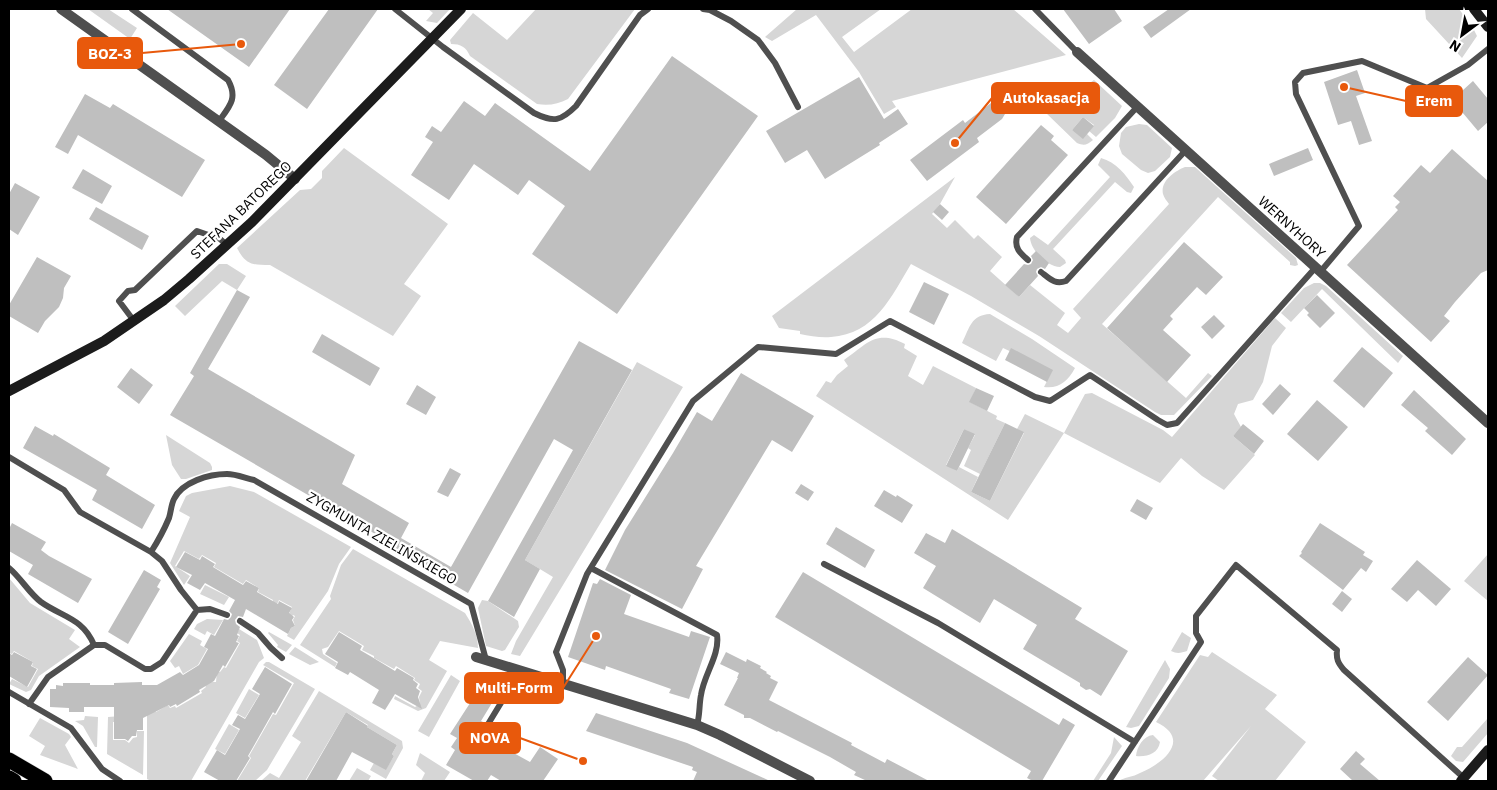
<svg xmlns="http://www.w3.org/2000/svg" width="1497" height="790" font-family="'IBM Plex Sans',sans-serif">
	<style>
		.green { fill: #d6d6d6 }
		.building { fill: #bfbfbf }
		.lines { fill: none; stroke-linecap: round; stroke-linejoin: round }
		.highway-casing { stroke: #dbdbdb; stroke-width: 16 }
		.lane { stroke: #4f4f4f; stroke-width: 6 }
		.street { stroke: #4f4f4f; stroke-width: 10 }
		.secondary { stroke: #1c1c1c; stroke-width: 10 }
		.highway { stroke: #000; stroke-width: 15 }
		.labels { text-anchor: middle; stroke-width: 4.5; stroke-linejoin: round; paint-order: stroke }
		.street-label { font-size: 14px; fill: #000; stroke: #fff }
		.leader { fill: none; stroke: #e8590c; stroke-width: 2 }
		.callout-dot { fill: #e8590c; stroke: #fff; stroke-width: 2 }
		.callout { fill: #e8590c; stroke: #e8590c; stroke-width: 2 }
		.callout-label { font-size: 15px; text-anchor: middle; font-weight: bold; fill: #fff }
	</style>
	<rect width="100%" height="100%" fill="#fff"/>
	<path class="green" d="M88 9H108L137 28 130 39Z
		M428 9H450L437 23 426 21 433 13Z
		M536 9H635L568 99C558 104 549 106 537 104L470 56C466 47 461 44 451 44L450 40 473 13 507 40Z
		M797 9H881L842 37 854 52 912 9H1013L1066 55 892 101 896 107 884 114 859 72 816 15 772 41 765 37Z
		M1425 9H1459L1473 28 1477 36 1462 58 1426 19Z
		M1094 80 1122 106 1115 118 1096 137 1089 131 1094 125 1083 117 1072 130 1087 134 1093 140C1087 145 1084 146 1077 143L1046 113Z
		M1139 124 1147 125 1172 148 1170 157 1155 171 1148 173 1141 170 1122 154 1119 146 1121 133 1126 127Z
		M344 148 448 224 404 284 421 296 393 336 270 265C252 265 246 265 237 248L300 190 311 189 322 178V171Z
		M1101 158C1116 162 1126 175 1134 187L1131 193 1127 192 1115 182 1053 249 1065 260 1066 263 1060 267C1048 267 1031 251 1030 238L1034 235 1048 245 1110 177 1098 165Z
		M1185 167H1195L1296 258 1298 265 1295 266 1290 265V262L1218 197 1102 324 1186 398 1208 373 1212 376 1174 415H1161L1155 412 1039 336 971 296 911 264C891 297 875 334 831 337 821 338 810 336 800 334V331L779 328 772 316 955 177 940 204 932 214 947 228 955 220 974 239 978 235 1002 257 990 271 1019 297 1030 285 1065 313 1057 325 1068 333 1081 318 1073 309 1169 204C1167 201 1164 198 1163 194 1160 181 1175 171 1185 167Z
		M219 264H227L246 276 237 290 222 281 185 316 175 306Z
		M1314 283H1320L1326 286 1403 356 1398 363 1322 289 1291 322 1281 313 1304 288Z
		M990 314 1032 339 1075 368C1068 381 1059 389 1044 387L1052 371 1003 348 996 361 962 343C970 327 971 315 990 314Z
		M1275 318 1286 328 1272 346 1263 382 1253 400 1238 404 1234 414 1241 427 1233 436 1255 455 1224 490 1202 476 1181 458 1160 483 1064 433 1008 520 816 396 826 381 831 383 837 375 848 366 844 360C867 344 876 329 905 344L904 348 917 356 908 376 923 385 933 366 976 388 970 402 997 416 996 419 1005 423 980 474 964 466 971 450 968 448 975 435 964 429 946 465 957 471 959 467 978 477 971 492 990 501 1024 433 1017 429 1025 414 1064 433 1085 394 1092 393 1163 430 1172 437Z
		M637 362 683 387 520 656 511 654 516 641 553 577 525 560Z
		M166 435 210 463 212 467V470L186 479H181L172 465Z
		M230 486 254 492 351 547 339 564 328 591 294 640 287 636 291 628 295 626 293 620 295 616 293 615 291 618 288 616 292 607 279 600 276 606 272 603 273 600 258 592 259 588 246 580 243 584 214 567 216 563 202 555 199 559 184 551 175 566 190 576 184 585 170 563 190 517 179 511 186 496 192 493Z
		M353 549 465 613C472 624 478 635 478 648L440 641 429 660 447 671 426 708 418 711 394 699 395 696 415 707 420 704 419 697 422 691 418 688 420 684 414 680 415 678 396 666 394 669 374 658V656L362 650 364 646 339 631 328 647 322 649 323 654 337 663 335 667 300 645 331 599 330 596 341 565Z
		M1488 554V601L1464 581Z
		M9 578 30 603 75 630 69 639 80 647 39 676 31 690 26 692 9 684 12 679 28 687 38 669 32 666 33 662 14 651 12 654 9 653Z
		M205 585 229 597 224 605 200 594Z
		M482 600 488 601 518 621 519 627 505 650 502 651 486 646 478 608Z
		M207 619 223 620 214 635 207 631 205 635 194 629 197 624Z
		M239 629 257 640 264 658 259 662 191 781H151L147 779V708L153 707 156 712 168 705 170 708 175 706 176 708 202 693 201 691 206 687 204 684 207 682H216L217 671 220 672 224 667 226 668 240 643 237 641 240 635 237 633Z
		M269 632 292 645 286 652 277 647 278 645 268 633Z
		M1182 632 1191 638 1187 651C1181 653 1177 654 1171 651Z
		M189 634 202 641 200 645 207 649 198 665 183 674 179 666 175 668 170 661Z
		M295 647 319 662 310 665 289 654Z
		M1212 652 1277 695 1265 709 1306 742 1275 781H1219L1212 776 1251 726 1203 781H1118C1125 777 1133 777 1140 773 1164 763 1192 739 1156 722L1200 655 1208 657Z
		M1165 660 1170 669 1169 678 1139 726 1131 728 1126 727Z
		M266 662H269L315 689 267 770 255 781H237L251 758 249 756 273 714 276 715 294 683 263 665Z
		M451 675 460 681 429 737 418 731Z
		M249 689 259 695 245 718 236 713Z
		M319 691 402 741 403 748 386 779 370 770 374 763 386 769 394 756 392 754 397 745 367 727 368 725 346 712 305 781H261L270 773 279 778 301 742 292 736Z
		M85 716 98 717 97 747H95L83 726 75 721 84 720Z
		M121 716 120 722H113V740H125L129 743 133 738 137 737V731H144L143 775 107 754 108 717Z
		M40 718 69 734 71 737 65 745 78 769 40 755 45 746 29 736Z
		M1488 718V733L1463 762 1456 761 1451 756 1457 747H1462Z
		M229 724 239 730 225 754 215 749Z
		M1153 735 1160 742C1158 754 1147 757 1136 756 1137 747 1143 736 1153 735Z
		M1114 737 1122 746 1098 781H1093L1111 753Z
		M420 753 450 772 444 781H421L425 773 416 765Z
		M357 768 371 776 368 781H349Z"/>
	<path class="building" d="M167 9H290L249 67Z
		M329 9H378L307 109 274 85Z
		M1063 9H1114L1122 21 1089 44Z
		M1169 9H1191L1151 38 1143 27Z
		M672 56 758 116 617 314 532 254 565 206 529 180 518 195 474 164 449 200 411 175 433 142 425 137 432 126 441 132 464 101 485 116 495 103 590 171Z
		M1357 70 1365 93 1356 96 1372 141 1359 145 1351 121 1338 125 1324 82Z
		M859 77 884 119 898 109 908 124 879 143 880 145 825 179 807 150 785 163 766 131Z
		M1473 81 1488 99V122L1478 131 1452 100Z
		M85 94 110 108 113 104 205 160 182 197 78 135 68 154 55 147Z
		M991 103H998L1003 107 1005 114 1002 119 977 138 979 142 927 181 910 160 963 120 965 123Z
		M1083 117 1094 126 1083 139 1072 130Z
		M1041 125 1054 136 1051 140 1068 155 1006 224 976 197Z
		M1308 148 1313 160 1274 176 1269 164Z
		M1452 149 1488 181V270L1481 273 1455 302 1444 316 1450 321 1431 342 1347 265 1398 210 1395 207 1400 202 1393 196 1421 165 1430 173Z
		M83 169 112 186 102 204 72 188Z
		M15 183 40 197 18 235 9 229V194Z
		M940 204 949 212 942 220 933 212Z
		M96 207 149 236 142 250 89 219Z
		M1184 242 1223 277 1206 295 1197 287 1170 316 1173 319 1163 330 1191 355 1167 382 1107 328Z
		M1036 251 1049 263 1045 269 1041 267 1037 269 1036 272 1038 276 1019 297 1005 285 1024 264 1028 265 1031 264 1033 260 1031 256Z
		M37 257 71 276 64 288 63 298 59 307 45 321 38 333 9 316V305Z
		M924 282 949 294 934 325 909 312Z
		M237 290 250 297 208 369 355 455 342 484 409 523 401 538 451 567 579 341 632 370 525 560 540 569 514 617 488 601 573 450 554 439 468 593 394 550 396 546 170 415 194 376 190 373Z
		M1317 295 1335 313 1320 328 1307 315 1309 313 1304 308Z
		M1214 315 1225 326 1212 339 1201 327Z
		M322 334 380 368 370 386 312 352Z
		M1362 347 1393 373 1364 408 1333 381Z
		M1011 348 1053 370 1047 382 1005 360Z
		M131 368 153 385 139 404 117 387Z
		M741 373 814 416 792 452 772 440 696 566 703 569 682 609 605 570 625 530 673 453 697 412 712 421Z
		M1280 384 1291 394 1273 415 1262 404Z
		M417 385 436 397 426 415 406 404Z
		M976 388 994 396 987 411 969 402Z
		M1414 390 1466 439 1452 455 1425 431 1428 428 1401 405Z
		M1317 400 1348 427 1318 461 1287 434Z
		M1005 423 1024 432 990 501 971 492Z
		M1243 424 1264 441 1254 454 1233 436Z
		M35 426 53 436 54 434 110 468 106 475 155 505 142 529 92 500 97 490 23 448Z
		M964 429 975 434 957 471 946 466Z
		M450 468 461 474 448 497 437 492Z
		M801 484 814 492 808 501 795 493Z
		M884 490 896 497 897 495 913 505 902 523 874 506Z
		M1137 499 1153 508 1146 520 1130 511Z
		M12 523 46 542 41 550 49 556 92 579 78 603 28 574 33 565 9 551V529Z
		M1320 523 1365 552 1363 555 1373 561 1366 572 1361 568 1343 590 1299 556 1302 553 1301 552Z
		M836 527 875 550 865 568 826 544Z
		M952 529 1082 608 1075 619 1128 651 1101 696 1090 689 1086 690 1080 686V683L1023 649 1037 625 994 599 980 623 923 588 936 566 914 553 926 533 945 543Z
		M185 552 200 560 202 556 215 564 213 567 243 585 246 581 259 588 257 592 278 604 279 601 292 608 289 613 294 617 292 620 295 626 291 628 288 634 246 609 243 617 238 616 235 620 236 624 240 627 237 635 239 636 236 642 239 643 225 667 223 665 214 681 199 690 200 692 177 706 176 704 170 707 169 705 143 718V730H137L136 736H132L128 741 125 739H114V707H84V712H69V708L50 707V689H56V685L63 686V683H90V685H114V683L142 682V685H157L180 672 183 675 199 665 208 649 204 647 211 634 215 636 224 619 228 620 231 617 232 614 229 611 235 600 205 583 200 590 187 583 192 575 176 567Z
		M1417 560 1451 589 1436 606 1418 590 1407 602 1391 589Z
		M144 570 161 580 157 587 160 589 128 644 108 632Z
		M803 572 1059 725 1063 718 1075 725 1042 781H1033L1027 778 1031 771 775 617Z
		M600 579 631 595 624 614 689 637 691 631 710 637 689 699 669 693 671 689 606 666 605 670 568 657 593 583 597 584Z
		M1342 591 1352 599 1342 612 1332 604Z
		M339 632 362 646 360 650 372 657 395 671 397 668 414 678 413 680 418 684 416 688 420 691 418 697 422 709 395 694 385 710 372 703 379 690 350 672 348 675 335 668 338 662 325 654Z
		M14 652 33 662 31 666 37 669 27 687 9 676V653L12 655Z
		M726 652 746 662 747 659 761 666 760 668 767 672 766 673 771 676 770 678 778 682 769 700 852 743 851 745 885 763 887 759 929 781H867L854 775 856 772 830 757 778 731 777 732 750 718H744V715L724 705 738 678H737L739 673 720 664Z
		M1468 657 1488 675 1448 721 1427 702Z
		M265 667 292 684 275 714 273 712 248 756 250 758 236 781H220L204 772 217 750 225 755 240 729 232 725 238 715 245 719 260 694 252 689Z
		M483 683 498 693 481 721 483 722 475 736V742L478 744 482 743 492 727 516 742 510 751 530 762 540 747 558 759 543 781H501L491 775 487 781H474L446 765 455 750 451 747 457 738 450 734Z
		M346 712 368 726 367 727 397 745 392 754 394 756 386 770 352 752 336 781H306Z
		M596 713 687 743 770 781H693L697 772 692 770 693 767 586 731Z
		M1356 751 1365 759 1360 764 1380 781H1353L1340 769Z"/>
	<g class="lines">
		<g class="highway-casing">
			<path id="highway" d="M9 760 45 781
				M9 778 14 781"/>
		</g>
		<path class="lane" d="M132 9 228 80C238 98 230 106 219 121
			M395 9 443 47 534 113C554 123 561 121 576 106L640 15 648 9
			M703 9 710 10 731 21 758 40 775 63 798 107
			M1035 9 1077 52
			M1028 260C1020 253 1014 248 1017 237L1138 106
			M1321 271 1359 226 1296 94 1295 82 1303 73 1362 61 1427 88 1468 65 1488 49
			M1041 272C1050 279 1055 285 1066 281L1186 150
			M134 321 119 301 128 291 135 290 197 231 220 239 227 245
			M9 457 64 490 80 512 151 552 162 561 181 590 197 610
			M151 552C158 541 164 530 169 518 171 512 171 505 174 499 182 482 209 474 227 474 236 474 245 478 254 480L471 604 486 660
			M824 564 938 623 1135 742
			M9 568C21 578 29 593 41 602 62 617 83 618 94 645
			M591 568 717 635C720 655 704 674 701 695 699 705 700 715 697 725
			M240 621 258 633 271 648 282 658
			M563 683V670L556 652 587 574 693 401 758 347 836 354 890 321 1035 397 1050 401 1090 375 1158 420 1167 425 1177 423 1316 267
			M9 692 71 728 102 769 120 781
			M29 704 48 677 94 645H105L145 669H151L162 662 197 610 210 609 227 615
			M479 739 521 670
			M1109 781 1201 642 1196 633V616L1236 565 1337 650C1336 659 1338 663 1344 670L1464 778"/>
		<path class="street" d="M61 9 266 155 295 179
			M1077 52 1488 423
			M476 657 697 725 720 735 810 781"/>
		<path class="secondary" d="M1474 9 1488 27
			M9 391 104 341 164 300 189 279 252 222 461 9
			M1461 781 1488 750"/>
		<use href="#highway" class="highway"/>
	</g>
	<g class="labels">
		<g class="street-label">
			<text transform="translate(241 210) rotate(-44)" y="5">STEFANA BATOREGO</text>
			<text transform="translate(1292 227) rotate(42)" y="5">WERNYHORY</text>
			<text transform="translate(382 538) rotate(30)" y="5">ZYGMUNTA ZIELIŃSKIEGO</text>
		</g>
	</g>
	<path class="leader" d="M241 44L142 53M955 143L992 98M1344 87L1406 101M596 636L563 688M583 761L520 738"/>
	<g class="callout-dot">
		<circle cx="241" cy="44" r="5"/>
		<circle cx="955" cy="143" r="5"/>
		<circle cx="1344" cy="87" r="5"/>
		<circle cx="596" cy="636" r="5"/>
		<circle cx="583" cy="761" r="5"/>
	</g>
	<g class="callout">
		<rect x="78" y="38" width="64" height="30" rx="5"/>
		<rect x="992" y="83" width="107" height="30" rx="5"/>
		<rect x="1406" y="86" width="56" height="30" rx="5"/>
		<rect x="465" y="673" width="98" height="30" rx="5"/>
		<rect x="460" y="723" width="60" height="30" rx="5"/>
	</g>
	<g class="callout-label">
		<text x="110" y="59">BOZ-3</text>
		<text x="1046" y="103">Autokasacja</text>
		<text x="1434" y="106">Erem</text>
		<text x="514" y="693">Multi-Form</text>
		<text x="490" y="743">NOVA</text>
	</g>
	<rect width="1497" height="790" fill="none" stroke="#000000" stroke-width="20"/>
	<g transform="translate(1462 35) rotate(212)" stroke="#ffffff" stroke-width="4" paint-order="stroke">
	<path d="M0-4L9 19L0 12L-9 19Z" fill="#000000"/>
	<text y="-8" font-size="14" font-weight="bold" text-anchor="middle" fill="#000000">N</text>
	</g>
</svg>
